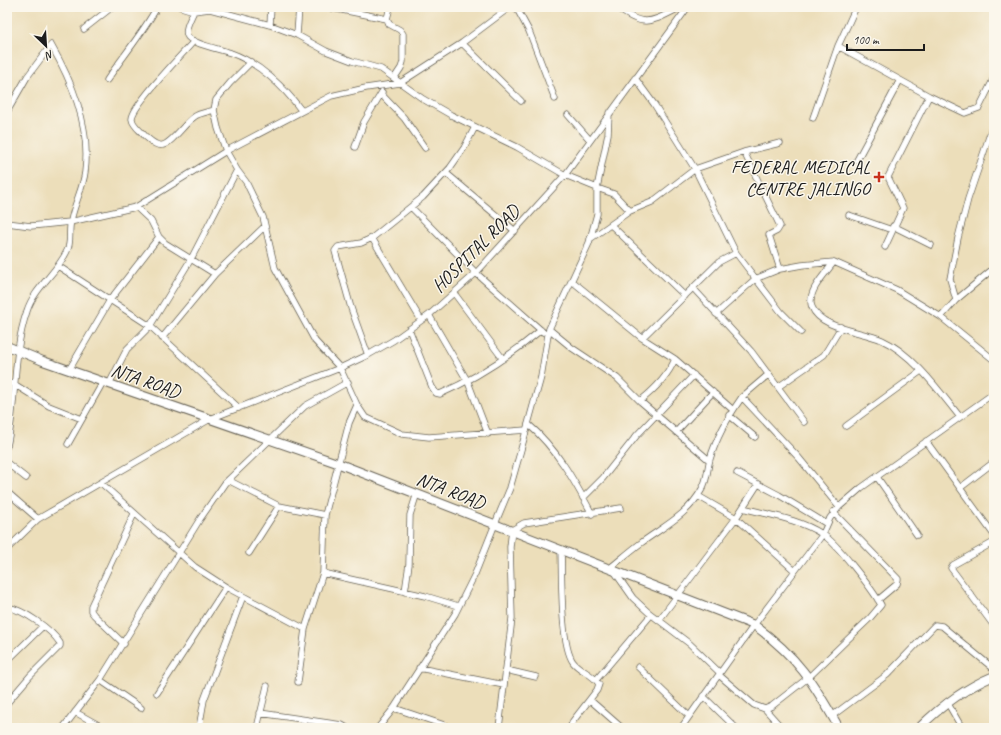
<svg xmlns="http://www.w3.org/2000/svg" width="1001" height="735" font-family="Caveat,sans-serif">
	<style>
		.lines { fill: none; stroke-linecap: round; stroke-linejoin: round }
		.street-casing { stroke: #656053; stroke-width: 7 }
		.secondary-casing { stroke: #656053; stroke-width: 10 }
		.street { stroke: #fff; stroke-width: 5.5 }
		.secondary { stroke: #fff; stroke-width: 8 }
		.poi-dot { fill: #c8321e; stroke: #fbf7ec; stroke-width: 1.5 }
		.labels { text-anchor: middle; stroke-width: 3; stroke-linejoin: round; paint-order: stroke }
		.poi-label { font-size: 19px; fill: #1c1c1c; stroke: #fbf7ec; text-anchor: end }
		.street-label { font-size: 19px; fill: #1c1c1c; stroke: #fbf7ec }
	</style>
	<rect width="100%" height="100%" fill="#fbf7ec"/>
	<filter id="ink" filterUnits="userSpaceOnUse"><feTurbulence type="fractalNoise" baseFrequency=".025" numOctaves="2"/><feDisplacementMap in="SourceGraphic" scale="8" xChannelSelector="R" yChannelSelector="G"/><feConvolveMatrix kernelMatrix="1 2 1 2 8 2 1 2 1" color-interpolation-filters="sRGB"/></filter>
	<filter id="wash" filterUnits="userSpaceOnUse"><feTurbulence type="fractalNoise" baseFrequency=".012" numOctaves="4" result="noise"/><feDisplacementMap in="SourceGraphic" scale="16" xChannelSelector="R" yChannelSelector="G"/><feGaussianBlur stdDeviation="0.9" result="paint"/><feColorMatrix in="noise" values="0 0 0 0 0 0 0 0 0 0 0 0 0 0 0 0 0 1.4 0 .05"/><feComposite in="paint" operator="in"/></filter>
	<g filter="url(#wash)">
		<rect width="100%" height="100%" fill="#ecdeba"/>
	</g>
	<g filter="url(#ink)">
		<g class="lines">
			<g class="street-casing">
				<path id="street" d="M181 7 194 11 210 9 270 25 297 35 326 51 352 61 381 69 423 99 451 115 517 147 565 175 597 188V214L589 243 549 329 541 377 520 453 510 488 495 524 475 574 455 614 394 708 378 728
					M327 7 387 19
					M390 7 387 19 389 24 400 30 403 34V62L401 68 395 77
					M516 7 529 31 555 99
					M616 7C645 29 651 22 681 7
					M194 11C191 18 183 31 188 37 195 45 221 49 231 53 259 63 284 87 301 110
					M270 25 271 7
					M84 29 112 7
					M297 35 299 7
					M194 41C184 52 131 107 132 119 133 126 141 131 145 136 150 140 156 147 163 145 172 143 185 123 194 117 199 113 208 112 214 110
					M462 43 521 101
					M838 46 929 96 965 113 979 108 994 78
					M251 62 230 83 216 100 214 110 218 128 226 151 237 170 246 182 263 217 275 268 315 341 340 368 357 405 365 417 402 434 429 437 526 430
					M635 78 654 104 695 169 736 253 781 312 801 332
					M107 80C123 56 143 33 157 7
					M381 94 404 118 425 148
					M7 112 27 77 51 45C73 83 91 127 85 172 83 189 74 204 71 221 68 231 72 241 67 251 57 273 34 288 27 311 12 354 17 402 7 446
					M609 113 608 134 597 188 614 194 630 211
					M568 115 590 140
					M813 118 838 46 856 7
					M355 147 364 122 382 92
					M744 152 780 226 777 231 769 235 780 269
					M857 160 900 80
					M446 173 515 231
					M136 207 151 221 159 237 165 243 215 274
					M411 207 476 273 543 332
					M849 215 892 230
					M7 223 31 226 70 222 136 207 226 151 331 96 366 88 400 83 462 43 510 7
					M611 225 685 296
					M893 226 931 245
					M372 238 421 320
					M590 239 630 211 652 202 695 169 744 152 780 143
					M885 247 903 208 888 177 929 96
					M834 262C826 273 806 292 812 307 820 329 863 331 882 340 913 354 939 391 960 417
					M58 266 150 326 239 408
					M572 281 642 338 675 359 733 410
					M693 288 751 351 804 422
					M454 293 503 359
					M956 300 950 279 958 238 968 199 994 122
					M716 314 755 279 780 269 802 265 834 262 897 290 941 317 994 360
					M429 315 468 382 488 434
					M941 317 956 300 994 268
					M409 329 432 387 436 393 440 394C477 378 510 356 541 330
					M549 329 572 348 617 378 640 401 709 460
					M162 338 215 274 265 226
					M642 338 719 262 736 253
					M368 355 351 308 335 251 338 247 361 243 372 238 423 197 450 168 464 148 475 127
					M69 370 110 300 159 237
					M7 383 14 384 49 406 82 419
					M109 384 127 349 150 326 191 259 237 170
					M778 387 824 355 841 327
					M742 397 769 374
					M640 401C654 390 668 376 675 359
					M729 415 755 437
					M528 424C557 449 574 480 592 514
					M846 426 921 371
					M676 432 713 392
					M926 441 994 535
					M68 444 103 382
					M7 463 26 478
					M737 473 779 495 827 524
					M877 477 917 535
					M228 480 279 506 325 515
					M101 483 195 567 226 587 305 629
					M960 488 994 462
					M7 492 38 519
					M698 496 736 518 795 571
					M583 498 603 478 637 435 694 375
					M833 512 898 579 897 584 878 600
					M994 542 953 565 951 568 994 626
					M7 549 38 519 210 419 340 368 368 355 394 340 429 315 476 273 565 175 688 7
					M561 549C562 573 560 644 573 662 580 671 593 674 599 684L597 690 573 721 570 728
					M249 553 279 506
					M610 568C620 560 630 551 641 543 664 526 688 515 702 489 708 479 707 469 710 459 717 436 728 417 742 397L799 458 839 507
					M614 571 633 598 648 612 690 644 720 673
					M323 573 425 596 458 606
					M405 592 409 564 410 515 417 493
					M7 607C24 610 51 629 60 643V646L30 676 7 703
					M659 620 736 518 758 484
					M124 644 94 615 91 611V606L134 514
					M7 661 43 626
					M638 667 689 716
					M419 668 504 685
					M506 670 536 677
					M719 675 754 705 765 709 772 706 809 677 846 641 870 618 881 605C873 590 836 542 822 534 799 519 769 515 743 508
					M100 680 141 708
					M596 680 651 615
					M298 682 305 629 323 573 325 515 349 423 357 405
					M157 693 226 587
					M703 696 736 728
					M590 700 622 728
					M947 702 962 728
					M394 708 453 728
					M765 709 782 728
					M75 712 104 728
					M260 713 342 725 347 728
					M832 716 887 675 935 625 942 626 994 669
					M63 728 100 680 200 519 225 483 305 406 348 382
					M199 728 204 700 243 596
					M257 728 267 686
					M499 728 512 618 510 547 512 530 524 523 621 508
					M681 728 754 625 823 534 830 518 839 507 861 488 994 393"/>
			</g>
			<g class="secondary-casing">
				<path id="secondary" d="M7 346 43 361 337 463 754 625C798 657 813 682 839 728
					M919 728C941 706 965 688 994 676"/>
			</g>
			<use href="#street" class="street"/>
			<use href="#secondary" class="secondary"/>
		</g>
	</g>
	<path class="poi-dot" d="M877 171h4v4h4v4h-4v4h-4v-4h-4v-4h4z"/>
	<g class="labels">
		<g class="poi-label">
			<text x="870" y="173">FEDERAL MEDICAL<tspan x="870" dy="22">CENTRE JALINGO</tspan></text>
		</g>
		<g class="street-label">
			<text transform="translate(475 248) rotate(-45)" y="7">HOSPITAL ROAD</text>
			<text transform="translate(146 380) rotate(19)" y="7">NTA ROAD</text>
			<text transform="translate(451 490) rotate(21)" y="7">NTA ROAD</text>
		</g>
	</g>
	<rect width="1001" height="735" fill="none" stroke="#fbf7ec" stroke-width="24"/>
	<g transform="translate(46 46) rotate(155)" stroke="#fbf7ec" stroke-width="3" paint-order="stroke">
	<path d="M0-3L7 15L0 10L-7 15Z" fill="#1c1c1c"/>
	<text y="-6" font-size="11" font-weight="bold" text-anchor="middle" fill="#1c1c1c">N</text>
	</g>
	<path d="M847 44v6h77v-6" fill="none" stroke="#1c1c1c" stroke-width="2"/>
	<text x="853" y="44" font-size="12" fill="#1c1c1c" stroke="#fbf7ec" stroke-width="3" paint-order="stroke">100 m</text>
</svg>
